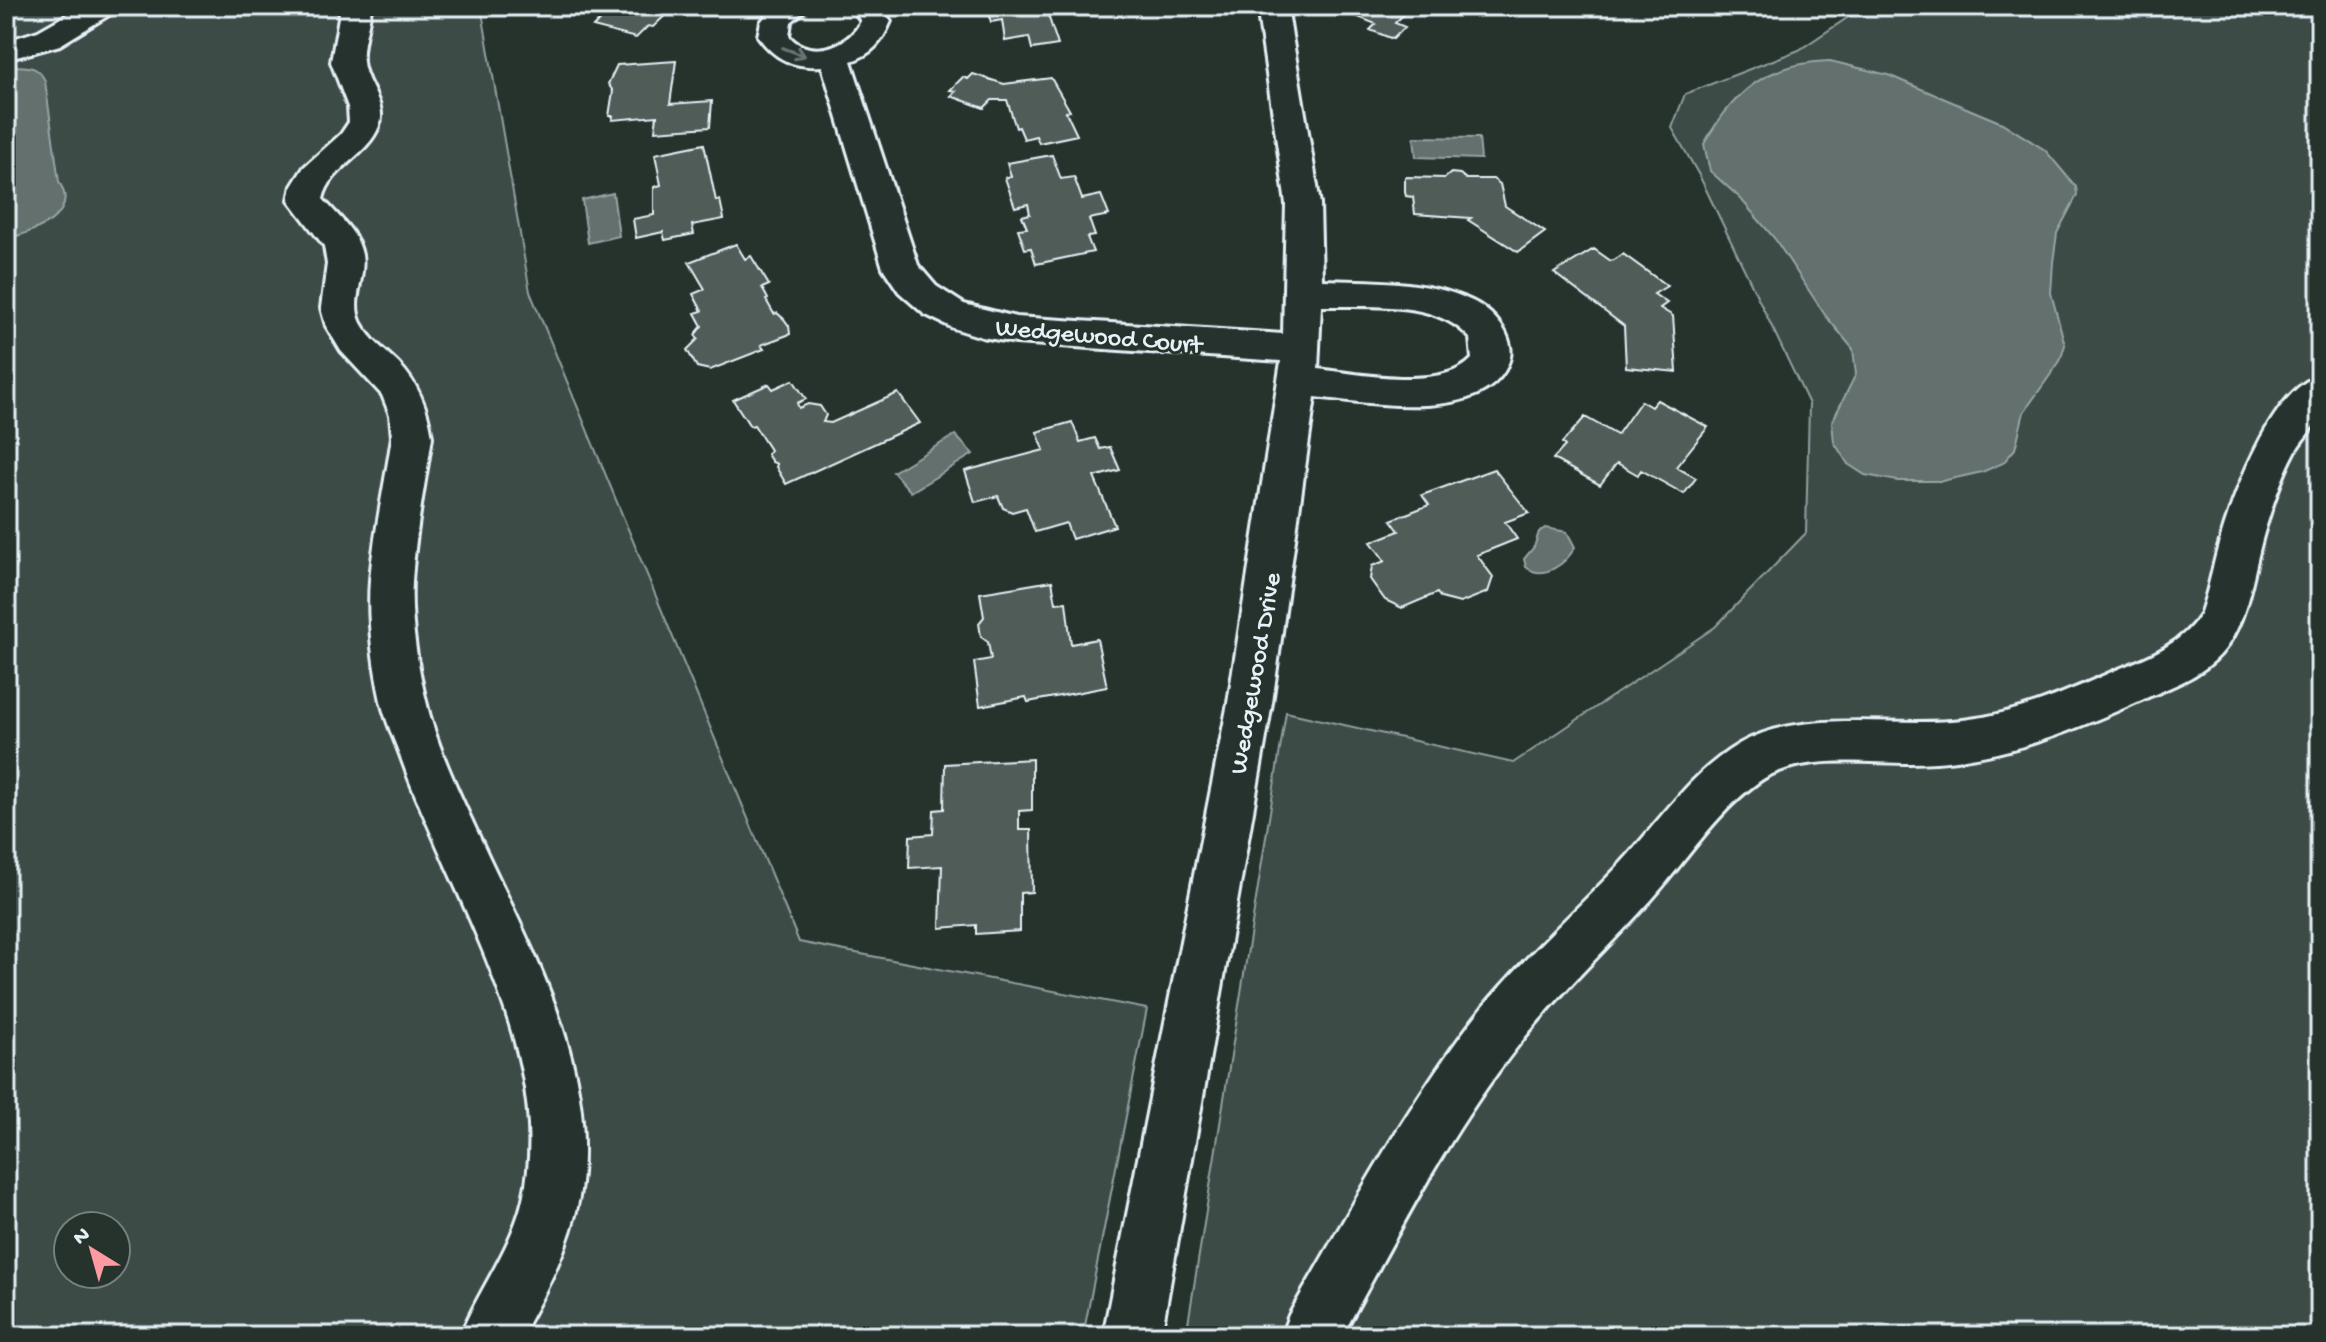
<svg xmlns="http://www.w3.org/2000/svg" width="2326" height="1342" font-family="'Gochi Hand',sans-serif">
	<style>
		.green { fill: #3e4b47; stroke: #939ea0; stroke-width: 2; fill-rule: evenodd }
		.water { fill: #636f6d; stroke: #98a3a5; stroke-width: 2 }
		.building { fill: #505c59; stroke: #e8f1f8; stroke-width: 2 }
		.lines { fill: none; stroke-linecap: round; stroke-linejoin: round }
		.minor-casing { stroke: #e8f1f8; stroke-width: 6 }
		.minor { fill: #26332d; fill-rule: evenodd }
		.oneway { stroke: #6a7674 }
		.labels { text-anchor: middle; stroke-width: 6; stroke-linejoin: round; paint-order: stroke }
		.street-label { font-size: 26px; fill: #e8f1f8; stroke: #26332d }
	</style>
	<rect width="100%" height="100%" fill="#26332d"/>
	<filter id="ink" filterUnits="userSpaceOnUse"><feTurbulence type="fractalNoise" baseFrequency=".0125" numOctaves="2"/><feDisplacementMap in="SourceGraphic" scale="16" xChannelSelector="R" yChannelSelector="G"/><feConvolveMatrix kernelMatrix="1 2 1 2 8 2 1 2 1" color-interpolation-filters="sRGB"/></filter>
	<g filter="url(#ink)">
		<path class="green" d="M6 6H481L530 292 799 942 1147 1009 1083 1336H6ZM68 1226H116V1274H68Z
			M1865 6H2320V1336H1186L1286 712 1513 763 1715 627 1806 533 1809 404 1700 177 1672 128 1685 94 1799 50Z"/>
		<path class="water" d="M1830 61 1888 75 2002 123 2045 150 2076 187 2077 195 2057 233 2053 262 2051 293 2065 345 2060 361 2024 412 2015 449 2003 463 1982 472 1942 481H1898L1865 475 1848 464 1834 442 1832 422 1856 374 1853 349 1825 315 1775 239 1740 198 1710 171 1704 144C1734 91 1767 63 1830 61Z
			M12 66C29 67 38 65 45 81L59 182C81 216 33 232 6 239V68Z
			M1414 137 1479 138 1481 159 1416 157Z
			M613 193 619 236 588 243 582 200Z
			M955 435 973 454 911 492 893 472Z
			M1545 528 1567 532 1575 547C1566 564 1543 581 1526 567L1524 559 1534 547 1539 532Z"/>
		<path class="building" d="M613 6H675L653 27 648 26 636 38 593 27Z
			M969 6H1051L1054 15H1048L1058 45 1032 49 1029 37 1005 41 1002 20 991 22 988 12 971 14Z
			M1356 6H1388L1386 8 1403 15 1395 23 1405 27 1393 39 1370 30 1376 24 1348 13Z
			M676 61 670 104 712 101 710 127 655 131 657 116 612 120 613 116H609L613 91 608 84 617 65Z
			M973 74 1004 84 1051 78 1070 111 1066 112 1077 135 1039 143 1036 136 1024 139 1019 127 1016 128 1007 100H992L984 108 951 96 956 91 950 90 963 77 968 79Z
			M704 144 716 201 720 200 724 219 692 225 694 234 665 240 663 232 636 238 633 219 654 215V187L661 185 655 154Z
			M1052 155 1061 179 1074 177 1082 199 1101 195 1109 215 1089 219 1095 236 1087 237 1093 252 1036 264 1031 248 1025 249 1018 229 1027 228 1022 216 1030 214 1028 204 1015 207 1005 178 1011 176 1007 163Z
			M1451 173 1460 174 1466 179H1493L1500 184 1505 206 1545 232 1518 252 1468 220 1471 218 1415 214 1413 197 1406 196 1405 192V177L1445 178Z
			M736 244 745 259 751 256 769 285 762 288 768 299 766 300 774 314 777 313 784 319 789 326 790 334 761 345 764 349 710 370 697 367 687 350 698 339 695 335 702 326 695 313 702 311 693 294 705 289 689 262Z
			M1594 249 1611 261 1623 254 1667 286 1654 294 1667 303 1660 308 1673 316 1677 372 1626 367 1624 326 1554 273Z
			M793 380 806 399 797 403 799 408 808 404 820 406 826 415 823 422 831 423 898 393 920 423 786 484 776 467 777 464 772 462 767 454 770 450 754 425 750 426 733 400 769 384 773 389Z
			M1657 400 1708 427 1676 467 1696 478 1684 494 1641 470 1638 475 1617 463 1600 485 1553 459 1565 446 1562 443 1585 417 1617 435 1641 401 1651 407Z
			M1072 422 1080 442 1095 438 1100 449 1110 447 1120 470 1094 477 1115 526 1072 539 1066 523 1035 532 1026 508 1012 512 1003 508 998 496 975 502 965 471 1044 450 1037 432Z
			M1494 469 1529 513 1505 522 1517 539 1477 555 1493 577 1488 592 1460 603 1441 598 1437 593 1402 608 1385 600 1370 579 1372 566 1385 561 1371 542 1399 531 1391 520 1429 505 1422 495Z
			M1052 581 1056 603 1066 602 1071 644 1097 639 1107 687 1028 702 1026 697 980 706 974 662 991 659 988 642 981 637 979 623 984 617 980 593Z
			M1032 759V810L1019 811V830H1031L1032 892 1020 893V931L976 934V925L940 928 942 866 909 868 910 836 933 834 934 810 944 809 945 764Z"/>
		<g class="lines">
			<g class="minor-casing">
				<path id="minor" d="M82 6H118L114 12 60 45 6 60V41L38 31Z
					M341 6H371C370 24 361 43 363 62 365 84 388 104 379 126 367 157 331 166 323 199 338 216 358 232 362 255 366 278 350 301 361 323 370 340 386 351 399 364 419 385 428 409 432 437 425 484 415 533 412 581 410 620 417 663 426 701 436 745 460 795 479 836 531 949 601 1068 579 1197 570 1247 545 1293 521 1336H460C479 1289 511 1250 523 1199 557 1057 450 894 403 763 396 743 386 722 381 701 373 663 367 619 370 580 374 533 385 484 392 437L390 415 382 395 341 351 326 326 321 308 327 264 324 246 289 200 292 186 304 167 341 134 349 122 348 107 331 62Z
					M773 6H810L791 22 789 36C810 60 849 47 861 21L850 6H880L891 21C882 42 873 54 851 61L918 265 936 286 964 304 1016 317 1283 334 1286 204 1257 6H1287L1320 204 1322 280C1370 282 1428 279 1472 301 1489 309 1507 327 1510 346 1512 355 1509 362 1505 370 1475 423 1365 402 1315 397L1272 703 1161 1336H1103L1228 703 1281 361 1016 343 982 337 953 328 924 314 899 292 883 268 822 66C793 68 774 59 758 36L761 22ZM1321 306C1368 307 1436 299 1470 338L1472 359C1443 391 1358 374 1318 369Z
					M2320 375C2320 386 2323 401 2320 412 2317 425 2303 438 2296 450 2283 474 2274 500 2266 526 2253 566 2251 611 2227 646 2208 674 2175 685 2146 698 2069 733 1996 763 1910 763 1862 763 1797 753 1757 783 1715 814 1686 861 1652 899 1609 947 1561 991 1521 1042 1449 1132 1397 1236 1342 1336H1281L1289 1315C1350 1211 1407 1103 1482 1008 1525 956 1576 911 1622 862 1659 822 1691 772 1739 744 1805 707 1891 728 1963 720 2017 714 2065 693 2114 671 2146 658 2181 645 2200 615 2208 593 2212 570 2218 548 2231 501 2270 390 2320 375Z"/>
			</g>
			<use href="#minor" class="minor"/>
		</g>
		<defs><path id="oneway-shaft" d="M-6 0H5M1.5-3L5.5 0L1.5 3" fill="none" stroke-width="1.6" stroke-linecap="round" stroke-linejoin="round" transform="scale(2)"/></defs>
		<use class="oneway" href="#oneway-shaft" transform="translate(794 52) rotate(21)"/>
	</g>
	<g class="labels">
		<g class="street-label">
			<text transform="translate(1099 334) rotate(5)" y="9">Wedgewood Court</text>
			<text transform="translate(1253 673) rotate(-80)" y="9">Wedgewood Drive</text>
		</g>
	</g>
	<rect width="2326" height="1342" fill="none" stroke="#26332d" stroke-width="32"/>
	<rect x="16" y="16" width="2294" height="1310" fill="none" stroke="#e8f1f8" stroke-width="3" filter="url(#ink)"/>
	<g transform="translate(92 1250) rotate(323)"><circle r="38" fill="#26332d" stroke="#747f7e" stroke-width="2"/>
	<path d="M0-6L14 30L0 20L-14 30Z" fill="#ff9aa2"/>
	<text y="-12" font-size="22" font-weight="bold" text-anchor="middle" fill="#e8f1f8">N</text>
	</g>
</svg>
